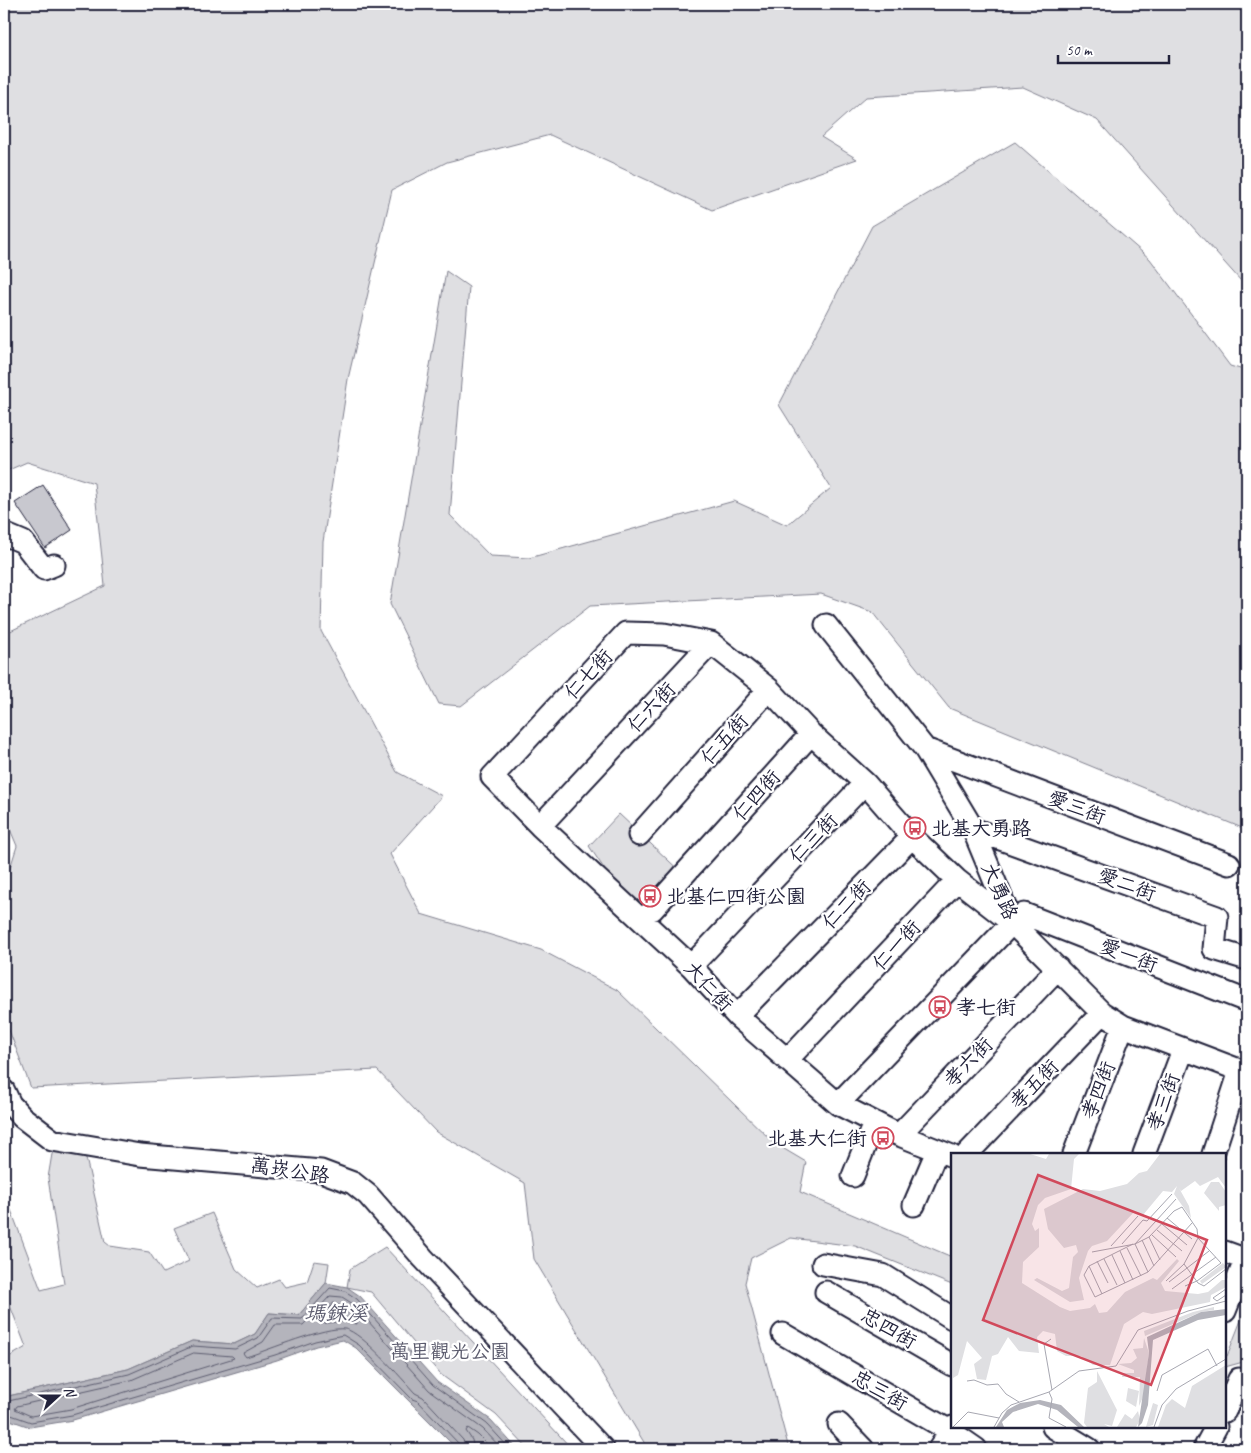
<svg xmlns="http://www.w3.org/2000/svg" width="1251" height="1453" font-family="Caveat,'LXGW WenKai TC',sans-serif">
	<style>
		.green { fill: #dfdfe2; stroke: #80808e }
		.water { fill: #b4b4bc; stroke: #7a7a88 }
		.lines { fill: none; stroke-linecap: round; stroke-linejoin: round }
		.shore { stroke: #5c5c6f; stroke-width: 1 }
		.building { fill: #c8c8cf; stroke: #22223b }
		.minor-casing { stroke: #22223b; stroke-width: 25 }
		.minor { stroke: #fff; stroke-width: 21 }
		.labels { text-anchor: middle; stroke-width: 4.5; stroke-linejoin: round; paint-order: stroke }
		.street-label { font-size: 20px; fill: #22223b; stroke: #fff }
		.poi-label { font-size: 20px; fill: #22223b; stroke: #fff; text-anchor: start }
		.park-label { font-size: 20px; fill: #5b5b6d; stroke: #fff }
		.water-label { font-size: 21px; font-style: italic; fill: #5c5c6f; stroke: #fff }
		.inset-road { fill: none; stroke: #a7a7b1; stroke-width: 1 }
		.view { fill: #d1495b; fill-opacity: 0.15; stroke: #d1495b; stroke-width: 2.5 }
		.inset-edge { fill: none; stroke: #22223b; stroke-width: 2.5 }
	</style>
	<rect width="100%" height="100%" fill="#fff"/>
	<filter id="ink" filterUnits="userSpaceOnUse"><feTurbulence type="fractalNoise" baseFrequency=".02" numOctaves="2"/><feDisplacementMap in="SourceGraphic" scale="10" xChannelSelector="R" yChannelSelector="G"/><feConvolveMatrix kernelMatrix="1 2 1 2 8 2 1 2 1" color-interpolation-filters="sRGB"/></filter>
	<g filter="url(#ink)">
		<path class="green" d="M4 4H1247V282L1241 281 1097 120 1023 87 866 97 821 137 857 159 712 210 550 135 447 162 392 190 348 379 323 542 321 631 397 772 442 796 390 854 421 914 541 950 617 990 774 1143 806 1162 800 1192 952 1257V1285L855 1246 791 1238 751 1258 745 1283 789 1449H648L534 1259 525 1183 436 1132 377 1070 31 1088 4 1017V887L17 846 4 815V634L105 586 94 483 27 462 4 472Z
			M1015 142 1150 259 1230 366 1247 371V830L949 708 872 612 821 594 590 606 461 706 439 704 390 604 446 271 469 287 450 515 490 556 529 558 734 501 787 525 831 488 779 405 872 226Z
			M619 814 684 875 647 933 589 846Z
			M61 1148 86 1158 105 1242 110 1246 149 1252 163 1273 189 1261 174 1228 212 1213 236 1269 257 1288 279 1279 285 1287 307 1282 314 1261 329 1263 326 1283 299 1315 269 1313 255 1334 234 1344 192 1341 128 1369 4 1397V1360L26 1347 4 1290V1208L11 1210 41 1290 64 1284 48 1178 52 1154Z
			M385 1247 572 1449H528L496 1415 440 1374 371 1292 347 1287 350 1269Z
			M1247 1305V1361L1225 1367V1355L1227 1356Z"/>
		<path class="water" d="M326 1283 347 1287 360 1296 437 1382 491 1420 517 1449H457L356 1348 343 1340 316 1346 277 1360 73 1420 30 1427 10 1420 4 1423V1397L128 1369 192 1341 234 1344 255 1334 269 1313 299 1315Z"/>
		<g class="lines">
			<path class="shore" d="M334 1303 347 1310 357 1321V1324L344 1321 319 1324 318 1321Z
				M194 1353 232 1356 234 1358 71 1409 31 1416 15 1409 17 1406 131 1380Z
				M4 1402 129 1374 193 1346 235 1349 258 1338 272 1318 302 1319 330 1288 345 1291 357 1299 433 1385 487 1424 510 1449
				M4 1417 11 1415 31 1422 72 1415 275 1355 315 1341 343 1335 359 1345 412 1399 418 1401 459 1444 460 1449
				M466 1449 463 1440 423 1397 415 1393C402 1379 362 1332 345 1329 325 1326 269 1350 246 1357L243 1353 263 1342 275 1325H303L330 1296 342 1297 353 1304 429 1390 483 1429 502 1449
				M474 1449 472 1440 466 1431 468 1428 478 1435 492 1449"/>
		</g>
		<path class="building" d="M43 485 72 530 45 548 15 503Z"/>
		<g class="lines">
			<g class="minor-casing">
				<path id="minor" d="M4 534 23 542 44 569 54 565
					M826 625 925 749 973 829 1012 923 1102 1013 1123 1026 1247 1073
					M925 749 1229 864
					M540 826 711 643
					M973 829 1217 917 1214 949 1247 959
					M639 835 769 689
					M652 910 811 734
					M691 966 865 783
					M737 1016 912 837
					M787 1060 957 880
					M4 1091 10 1104 22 1117 52 1140 140 1155 321 1171 353 1183 368 1195 423 1258 603 1449
					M838 1104 1012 923 1024 914 1247 1001
					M899 1135 1058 968
					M967 1154 1102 1013
					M1074 1154 1123 1026
					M1144 1154 1183 1050
					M1213 1154 1240 1071
					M952 1156 899 1135 838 1104 737 1016 691 966 540 826 492 777 626 633 664 634 711 643 769 689 811 734 865 783 912 837 957 880 1012 923
					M853 1176 874 1123
					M914 1205 937 1151
					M1225 1252 1247 1260
					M823 1264 883 1275 952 1318
					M826 1292 952 1365
					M1225 1311 1247 1256
					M783 1334 950 1431 976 1449
					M1225 1411 1239 1379
					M839 1424 863 1449
					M1053 1427 1089 1449
					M939 1449 953 1427
					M1204 1449 1216 1427"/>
			</g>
			<use href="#minor" class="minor"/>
		</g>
	</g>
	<defs>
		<g id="bus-ring" transform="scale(1.125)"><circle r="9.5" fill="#fff" stroke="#d1495b" stroke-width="1.5"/><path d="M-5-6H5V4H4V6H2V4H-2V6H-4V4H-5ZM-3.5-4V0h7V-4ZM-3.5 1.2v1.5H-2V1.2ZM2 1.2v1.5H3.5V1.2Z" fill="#d1495b"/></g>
	</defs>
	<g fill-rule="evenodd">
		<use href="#bus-ring" x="915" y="828"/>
		<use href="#bus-ring" x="650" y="896"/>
		<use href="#bus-ring" x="940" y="1007"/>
		<use href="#bus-ring" x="883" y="1138"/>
	</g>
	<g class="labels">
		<g class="street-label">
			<text transform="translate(588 674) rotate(-47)" y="7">仁七街</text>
			<text transform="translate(651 707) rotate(-47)" y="7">仁六街</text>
			<text transform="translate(724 739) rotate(-48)" y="7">仁五街</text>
			<text transform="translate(756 795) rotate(-48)" y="7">仁四街</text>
			<text transform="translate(1077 807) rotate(21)" y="7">愛三街</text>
			<text transform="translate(813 838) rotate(-46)" y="7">仁三街</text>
			<text transform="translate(1127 884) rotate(20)" y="7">愛二街</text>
			<text transform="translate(1000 891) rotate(66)" y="7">大勇路</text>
			<text transform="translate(846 904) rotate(-46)" y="7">仁二街</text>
			<text transform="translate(896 945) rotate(-47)" y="7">仁一街</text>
			<text transform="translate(1129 955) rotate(21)" y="7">愛一街</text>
			<text transform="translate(709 986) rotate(47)" y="7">大仁街</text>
			<text transform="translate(968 1062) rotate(-46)" y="7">孝六街</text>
			<text transform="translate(1034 1084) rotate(-46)" y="7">孝五街</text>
			<text transform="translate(1098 1090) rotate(-69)" y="7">孝四街</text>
			<text transform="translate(1163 1102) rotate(-70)" y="7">孝三街</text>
			<text transform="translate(290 1170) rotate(8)" y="7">萬崁公路</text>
			<text transform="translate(889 1328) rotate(30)" y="7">忠四街</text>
			<text transform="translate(880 1390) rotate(30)" y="7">忠三街</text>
		</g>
		<g class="poi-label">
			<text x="931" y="835">北基大勇路</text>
			<text x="666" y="903">北基仁四街公園</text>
			<text x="956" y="1014">孝七街</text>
			<text x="867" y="1145" text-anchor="end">北基大仁街</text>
		</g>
		<g class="park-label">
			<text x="450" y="1358">萬里觀光公園</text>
		</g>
		<g class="water-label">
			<text x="336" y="1320">瑪鋉溪</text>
		</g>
	</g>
	<g transform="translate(951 1153)">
		<rect width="275" height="275" fill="#fff"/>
		<path d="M0 1H79L95 6 98 1H128L123 6 120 36 94 45 87 52 81 71 84 78 88 75V94L72 109 71 130 109 154 119 158 139 155 144 151 148 160 156 159 174 139 202 125 206 127 226 106 228 108 210 130 214 138 247 141 257 139 271 127H275V134L260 142 259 149 201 161 192 159 173 171 159 212H142L130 203H115L106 198 104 181 92 178 86 184 88 200 68 198 57 184 47 201 41 203 35 227 26 226 23 211 31 205 16 188 7 222 2 225ZM209 1H275V35L267 24 249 33 244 28 230 38 228 35 238 53 240 65 223 41 226 33 221 39 212 38 192 62 183 59 156 88 141 93 137 98 128 125 133 147 119 149 83 127 86 125 111 138 118 135 122 104 127 99 125 92 113 95 97 76 93 56 132 36 149 38 176 31 188 20 196 18ZM260 29H268L275 39V52L268 54V58L253 40ZM272 110 275 114 251 131 249 128ZM263 154V157L250 159 194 183 193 178 242 159ZM193 185 198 200 193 242 188 253 189 224H171L172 220H183V217L167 211 180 210 186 205 182 196 192 195ZM275 212V274H207L215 252 221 246 234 255 241 233ZM146 218 166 257 161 273 153 271 158 274H136L133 270 137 235 146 229ZM177 235 188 238 185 254 175 248ZM202 250 207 252 202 272 195 274ZM187 258 189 267 185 274H166L174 261 181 266Z" fill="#dfdfe2"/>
		<path d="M275 156V162L247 167 202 187 197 252 191 270 187 274 198 200 196 184 250 159ZM89 247 110 252 133 274H127L106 257 87 251 62 259 51 269 53 274H45L56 257 69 250Z" fill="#b4b4bc"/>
		<path class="inset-road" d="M216 65 241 86M211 71 236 92M206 77 231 98M201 82 225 104M198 84 209 107M247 85 233 111 247 130 253 133 275 116M191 87 203 113M171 91 192 67 196 68 221 41M182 91 138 113 133 122 144 144 197 119 241 70M184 91 225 46M184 91 197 119M160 93 187 63M176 95 190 123M169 98 182 127M141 99 184 91 198 84 223 58 231 54 246 76 247 85 270 110 246 128 234 133M161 102 174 130M153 106 166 132M146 108 157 130M138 113 151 141M215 128 233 111M218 129 258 98M221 136 265 104M275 136 262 145 266 148 275 142M100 186 93 191 101 237M16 228 23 227 36 232 47 231 55 241 68 249M206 238 211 222 257 196 266 213M98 239 101 246 98 265 115 274M2 274 17 259 48 265M43 274 51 260 60 252 98 239 128 218 165 213 187 177 237 158 275 148M203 274 211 252 225 236 275 206"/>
		<path class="view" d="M87 22 256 87 200 232 32 167Z"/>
		<rect width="275" height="275" class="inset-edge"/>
	</g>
	<rect width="1251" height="1453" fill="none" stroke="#fff" stroke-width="20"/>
	<rect x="10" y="10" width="1231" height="1433" fill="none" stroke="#22223b" stroke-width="2" filter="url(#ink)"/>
	<g transform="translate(58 1396) rotate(69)" stroke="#ffffff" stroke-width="4" paint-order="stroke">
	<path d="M0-4L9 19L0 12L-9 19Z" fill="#22223b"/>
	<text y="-8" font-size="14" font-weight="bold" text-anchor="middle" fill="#22223b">N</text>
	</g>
	<path d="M1058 55v8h111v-8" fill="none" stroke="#22223b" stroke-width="2.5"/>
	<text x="1066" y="55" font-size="15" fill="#22223b" stroke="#ffffff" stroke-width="4" paint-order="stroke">50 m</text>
</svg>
